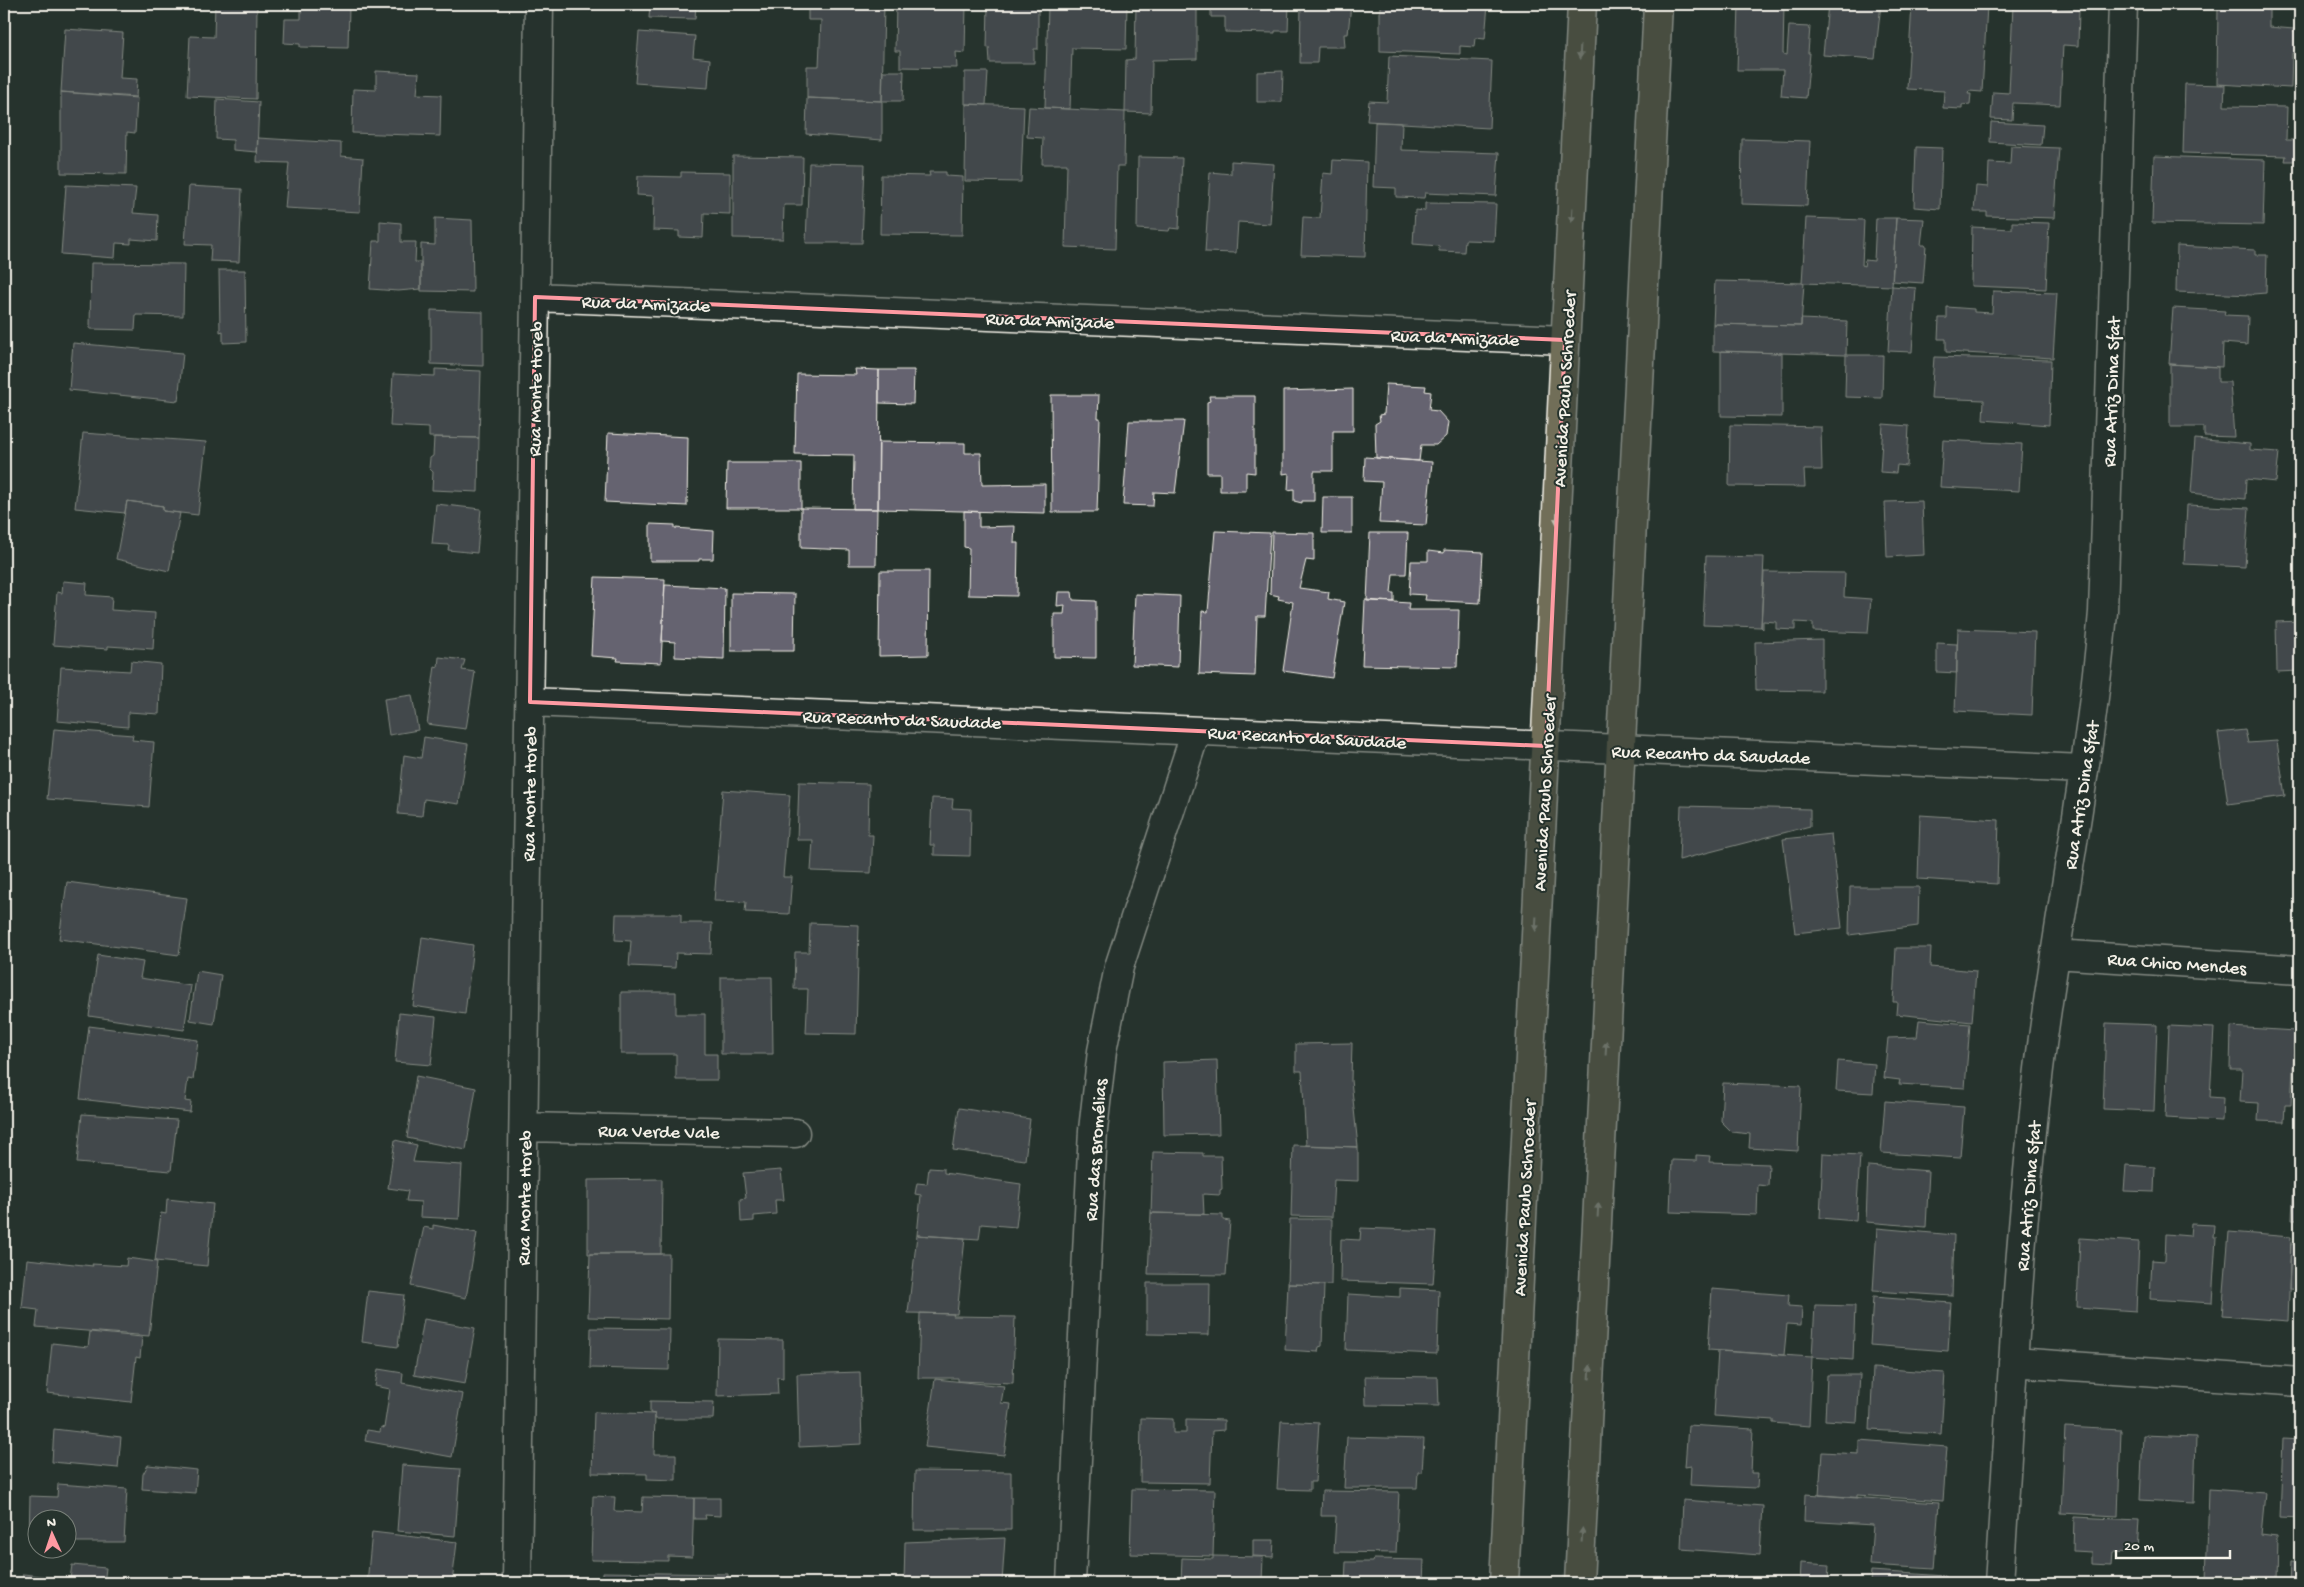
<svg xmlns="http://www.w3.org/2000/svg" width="2304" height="1587" font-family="'Gochi Hand',sans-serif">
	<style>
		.building { fill: #656370; stroke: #f4f1e8 }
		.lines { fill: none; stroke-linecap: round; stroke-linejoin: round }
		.minor-casing { stroke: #f4f1e8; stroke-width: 31 }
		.major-casing { stroke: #f4f1e8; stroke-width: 31 }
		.minor { stroke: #26332d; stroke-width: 28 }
		.major { stroke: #716e59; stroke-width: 28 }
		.oneway { fill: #c0bdaf }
		.marked { fill: none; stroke: #ff9aa2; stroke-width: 4; stroke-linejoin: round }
		.labels { text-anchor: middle; stroke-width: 4; stroke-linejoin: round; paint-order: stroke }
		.street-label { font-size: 19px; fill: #f4f1e8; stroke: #26332d }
	</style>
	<rect width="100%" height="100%" fill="#26332d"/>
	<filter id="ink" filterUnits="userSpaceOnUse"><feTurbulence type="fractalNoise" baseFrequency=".02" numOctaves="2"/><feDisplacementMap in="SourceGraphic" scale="10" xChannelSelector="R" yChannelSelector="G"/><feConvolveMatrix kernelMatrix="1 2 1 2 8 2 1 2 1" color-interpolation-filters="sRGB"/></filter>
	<g filter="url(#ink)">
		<path class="building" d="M215 4H257L256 99 187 96 190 36 214 37Z
			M301 4 349 6 348 48 300 47V44L284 43 285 19H301Z
			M650 4H696L695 19 649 18Z
			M808 4H884L882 101 807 98V66H819L821 20H808Z
			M896 4H966L965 53 956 52 957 68 900 67V51H895Z
			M988 4H1038V49H1034V63H990L989 47 987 48Z
			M1063 4H1127L1126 49 1072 48 1070 109 1045 108 1048 6H1063Z
			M1136 4H1197V59L1152 60 1151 113 1125 112 1126 60 1135 59Z
			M1211 4H1289L1288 31H1275V33L1225 32V17H1211Z
			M1301 4H1351L1348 34H1344L1345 47H1318L1317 63H1300Z
			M1380 4H1488L1485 39 1475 38 1474 47 1460 46V54L1380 51Z
			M1739 4H1784L1783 54 1787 55 1789 26 1810 27 1808 53H1810L1806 98 1781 96 1783 70H1737Z
			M1828 4H1881L1875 59 1823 55Z
			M1912 4 1987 6 1982 92 1969 91 1968 94H1971L1970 104 1962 105V109L1943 108 1944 91 1907 89Z
			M2013 5 2079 9 2078 46 2063 45 2060 105 2013 103 2012 120 1991 119 1993 92 2009 93Z
			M2218 7 2269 9V27L2294 29 2293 32H2300V53H2292L2291 88 2217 84Z
			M65 29 123 33 120 78 137 79 136 97 61 92Z
			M639 32 695 36 693 57 710 59 708 88 635 83Z
			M1389 56 1492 61 1489 128 1367 121 1369 101 1387 102Z
			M376 71 419 73 417 94 441 95 440 136 352 133 353 89 376 90Z
			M883 71H904L903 101H882Z
			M1283 71 1282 102H1257V72Z
			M965 72H988L986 105 965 104Z
			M2185 84 2225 85 2224 106 2287 107 2286 140H2300V161H2285L2286 156 2183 153Z
			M61 92 137 98 135 133 127 132 126 174 61 173Z
			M807 98 882 101V140L806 134Z
			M217 99 259 102 257 152 233 150V140L216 139Z
			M966 104 1024 106 1021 182 965 181Z
			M1029 107 1125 112 1124 166H1117L1115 249 1065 247 1067 164H1042L1043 138 1027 137Z
			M1375 122 1402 123 1401 150 1499 153 1496 196 1425 193 1424 198 1396 197V188L1373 187Z
			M1991 122 2043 125 2041 145 1990 142Z
			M258 138 341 143V156L363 158 360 212 285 208 289 163 257 162Z
			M1742 139 1810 141 1807 206 1741 204Z
			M2011 146 2059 148 2054 218 1987 216V212H1974L1976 186 1988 187 1989 163 2010 164Z
			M1916 147 1942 148 1940 209 1914 207Z
			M733 156 803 157 802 205H784L783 239 733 238Z
			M2154 156 2265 160 2263 225 2152 223Z
			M1138 157 1182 158 1179 229 1170 228 1169 231 1137 229Z
			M1333 160 1367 162 1365 257 1301 255 1303 217 1320 218 1323 173 1332 174Z
			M1231 161 1274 164 1270 224 1238 222 1236 253 1205 252 1210 172 1231 174Z
			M809 163 865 164 862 243H806Z
			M681 172 730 173V214L704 213 703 238 679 237V231L653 230 654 196 637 195 638 176 681 177Z
			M929 172H946V176L963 177 962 235 880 234 881 175 930 176Z
			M66 185 136 188 133 213 158 215 157 241 131 239V244L116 243 115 258 61 254Z
			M189 186 242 189 239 262 210 261 211 245 185 244Z
			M1425 203 1496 204 1494 241 1465 240 1464 252 1439 251V246L1413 244 1415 210 1425 211Z
			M435 218 472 220 473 292 421 291V244L435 245Z
			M1806 218 1864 220 1862 265 1864 266 1865 260 1874 261 1876 218H1896L1892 286 1802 283Z
			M1896 218 1924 219 1921 245H1926L1923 283 1892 281Z
			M380 221 401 223V242H416L415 262H421V289L398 291 370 289 373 241H380Z
			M2012 222 2049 223 2046 289 1971 286 1972 227 2012 229Z
			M2177 246 2255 250V255H2267L2266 293 2253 294 2252 295 2176 292Z
			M91 263 184 264 183 316 136 315 135 330 90 329Z
			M219 270H245L246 342 223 343V331L220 332Z
			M1715 281 1804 283 1801 326 1713 324Z
			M1892 286 1916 288 1912 352 1888 351Z
			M1993 291 2057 293 2053 358 1946 352V339H1938L1939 318H1947V307L1974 309V312L1992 313Z
			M2173 308 2225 311 2224 315 2248 316 2247 345 2223 343 2222 367 2169 364Z
			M431 310 483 312V366L431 364Z
			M1801 319 1847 321 1846 355 1713 351V324L1801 326Z
			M73 343 183 353 178 401 69 390Z
			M1721 351 1782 353V417L1721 416Z
			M1846 355H1883L1882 398 1845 397Z
			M1934 357 2051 360 2049 425 1983 420 1984 400 1931 398Z
			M2170 364 2218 367V382H2230L2234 437 2204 436V427H2170Z
			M435 369 481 371 479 438 429 437V428L390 426 393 374 435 376Z
			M855 369 879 370 878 509H853L854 455 795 454 797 374 856 375Z
			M879 370H914L913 404 879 403Z
			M1386 384 1426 386 1425 391 1431 392 1429 410 1438 411 1448 422 1446 436 1436 445H1421L1419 461 1376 458 1375 424 1380 421 1379 415 1384 414Z
			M1353 389V431H1333V471H1314V501H1302V503L1294 501V489L1288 490 1289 473 1283 474V391Z
			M1051 395H1099L1098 418H1100L1097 512H1052Z
			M1209 396H1255V473L1246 472V491H1220V473H1207V402L1210 401Z
			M1129 421H1184L1175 493 1154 492 1153 506 1123 505Z
			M1883 424 1909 426 1907 466 1897 465 1896 473 1880 472Z
			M1730 425 1821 427 1822 470H1804L1805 487 1729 486Z
			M83 433 206 442 198 515 163 511V506L127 501 125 513 75 508Z
			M608 433 688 437 687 506 605 502Z
			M434 437 479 438 478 492 432 490 433 472 429 468 430 458 433 456Z
			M2195 439 2250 444V450L2279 452 2276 482 2246 479 2245 499 2191 493Z
			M1943 440 2022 444 2019 491 1940 487Z
			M879 442 965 443V453H981L982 485 1045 484V513L878 509Z
			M1365 457 1432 462 1426 525 1379 523 1382 482 1364 481Z
			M727 463H801V508H726Z
			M1323 497H1352V533H1322Z
			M127 501 163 506V511L180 513 169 571 116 559Z
			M1922 501 1924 555 1887 557 1885 502Z
			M436 504 481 509 477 553 448 550 449 545 432 544Z
			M2187 505 2249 508 2245 567 2184 564Z
			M801 508 877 509 876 565H849V550L801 548Z
			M964 511 979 512V527L1015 526 1014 543H1018L1017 596 968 595 969 548 964 547Z
			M650 524 675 525V528L714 531 713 559H699V561H650Z
			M2300 525V586H2297Z
			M1215 531 1270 533 1265 616H1257L1255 676 1199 674 1202 611 1208 612Z
			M1272 532 1314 533V561L1306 560 1299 588 1329 592 1328 599 1344 602 1332 678 1283 671 1293 602 1278 599 1279 596 1270 594Z
			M1370 533H1408L1406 574H1393L1391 593H1394V602L1367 601Z
			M1444 550 1483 552 1480 603 1425 600 1426 595 1409 594 1411 561H1428V551L1444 553Z
			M1706 556 1764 557 1761 627 1703 625Z
			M880 571H929L928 655 879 656Z
			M1764 572 1845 573 1844 597 1871 599 1868 633 1813 631V623L1795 622V630L1776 629V622L1763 621V629L1761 627Z
			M595 577 665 579 661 663 617 661 618 658 591 656Z
			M63 581 87 583 86 595 112 597 111 610 155 613 153 649 108 646V649L53 645 57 592 62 593Z
			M665 585 725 588 724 659 675 657V642L662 641Z
			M1058 592H1072L1073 600 1096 601V658L1054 657V614H1064L1065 605 1057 606Z
			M731 593 795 594 794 651H731Z
			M1135 594 1180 596 1178 667 1132 665Z
			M1365 600 1409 603 1408 610H1459L1457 667 1362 665Z
			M2300 621V671L2277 672 2276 622Z
			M1958 629 2035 632 2032 715 1955 711Z
			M1822 640V691L1756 690 1755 642Z
			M1937 643 1957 644V673L1937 672Z
			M439 657 465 660 462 670 475 672 466 729 427 724 435 666 438 667Z
			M131 661 161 664 159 714 128 712V727L57 721 61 667 130 671Z
			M412 695 418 730 389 735 384 699Z
			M54 729 133 735 132 740 154 742 149 807 47 799Z
			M2245 730 2248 743 2277 741 2285 796 2228 804 2218 733Z
			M424 737 468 744 459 804 424 799 422 816 398 814 404 755 421 758Z
			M799 782 869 784 868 835H873L871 873 811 871 813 840H797Z
			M723 790 790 795 783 877H792L789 914 745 912 746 902 714 901Z
			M932 798 953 799 952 808 971 809 970 856 934 855V845H930Z
			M1681 806 1810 809V826L1679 860Z
			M1920 815 1999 820 1997 884 1918 879Z
			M1831 834 1842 928 1795 933 1783 839Z
			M67 882 187 898 179 955 59 939Z
			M1850 887H1919L1918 926 1849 935Z
			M616 914H681V923H712L711 954 676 953 675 968 629 966 631 941 615 940Z
			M810 923 859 925 856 1034 806 1033 808 989H794L795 952H809Z
			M422 937 473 945 465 1014 413 1006Z
			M1896 948H1931L1930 967 1976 971 1972 1022 1896 1014 1897 1002H1893Z
			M98 955 143 962 140 978 191 986 184 1030 89 1016Z
			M197 971 221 975 214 1024 190 1020Z
			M721 977H772L773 1054H721Z
			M621 992H676V1014H705V1054H717V1080H676V1054H621Z
			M399 1013 436 1017 431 1065 395 1062Z
			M1919 1020 1970 1024 1965 1088 1899 1084 1900 1080 1884 1078 1888 1038 1917 1037Z
			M2106 1023 2157 1025 2154 1111 2103 1109Z
			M89 1026 198 1040 193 1080 188 1079 185 1101 191 1102 190 1112 80 1099Z
			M2169 1026 2214 1028 2210 1097 2223 1098 2222 1121 2165 1118Z
			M2231 1027 2295 1031 2291 1105H2285L2284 1122 2258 1121 2259 1103 2240 1102 2242 1069H2230Z
			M1352 1043 1351 1080 1358 1147 1306 1145 1302 1071H1296V1044Z
			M1217 1060 1219 1134 1164 1135 1163 1062Z
			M1838 1061 1875 1064 1873 1093 1836 1091Z
			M416 1076 476 1088 466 1150 407 1138Z
			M1723 1083 1801 1086 1798 1151 1749 1148 1750 1134 1732 1132 1721 1121Z
			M1885 1101 1964 1107 1960 1158 1881 1153Z
			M959 1108 1030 1119 1025 1160 953 1150Z
			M82 1114 177 1120 171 1171 77 1163Z
			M395 1140 417 1145 413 1162 462 1165 459 1219 420 1217 421 1202 406 1201 408 1191 388 1188Z
			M1293 1145 1358 1147V1181L1334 1180 1332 1217 1291 1216Z
			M1153 1152 1203 1153V1156H1221L1222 1189 1220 1190V1195L1203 1194 1204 1214 1151 1213Z
			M1823 1153 1860 1155 1856 1221 1820 1218Z
			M1696 1155 1710 1156 1709 1162 1769 1164 1768 1186 1758 1185 1757 1215 1670 1212 1672 1160 1696 1161Z
			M2126 1165 2155 1167 2154 1192 2124 1191Z
			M1868 1166 1929 1171 1926 1227 1866 1222Z
			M929 1168 944 1169V1173L1021 1184 1016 1227 981 1224 979 1239 917 1235 921 1195 915 1194 917 1183 927 1184Z
			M781 1170 784 1200H775L776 1214 754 1216V1221L741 1222 740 1199 746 1198 743 1173Z
			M2294 1177H2300V1219H2292Z
			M662 1179 661 1254H588V1180Z
			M167 1199 213 1204 207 1266 155 1261 161 1213 166 1214Z
			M1151 1213 1223 1215V1220L1230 1221 1226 1275 1148 1274Z
			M1290 1219H1332L1331 1285 1288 1284Z
			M2191 1224 2214 1225 2213 1237H2216L2212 1303 2150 1299 2152 1260 2165 1261 2166 1234 2190 1236Z
			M433 1225 477 1233 466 1298 411 1286 424 1227 433 1229Z
			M1361 1228 1437 1231 1433 1284 1340 1281 1341 1239 1360 1240Z
			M1877 1228 1954 1235 1952 1296 1873 1291Z
			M2229 1232 2291 1237 2288 1321 2222 1316Z
			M917 1235 965 1238 957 1314 908 1313Z
			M2080 1238 2139 1242 2136 1311 2077 1307Z
			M2291 1244H2300V1290L2289 1289Z
			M590 1254H669L668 1319 588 1317Z
			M127 1258 157 1262 149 1336 36 1327 38 1310 22 1308 27 1259 93 1266 92 1264 126 1266Z
			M1147 1283H1210L1209 1335 1147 1334Z
			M1288 1284 1324 1285 1322 1346 1319 1347 1318 1352 1285 1350Z
			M1400 1288 1439 1290 1437 1354 1346 1350 1348 1294 1400 1297Z
			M1712 1289 1789 1295 1788 1306 1802 1307 1801 1325 1787 1324 1784 1355 1708 1350Z
			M368 1291 404 1295 398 1347 362 1342Z
			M1873 1297 1951 1303 1948 1351 1870 1345Z
			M1815 1305 1855 1306 1853 1360 1812 1357Z
			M920 1313 954 1314 953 1316 1015 1317 1013 1383 958 1381V1378H918Z
			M424 1319 475 1328 465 1384 414 1375Z
			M591 1328 670 1329 669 1370 590 1368Z
			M90 1332 142 1337 140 1358 136 1357 131 1402 47 1393 52 1343 88 1347Z
			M718 1339 783 1340V1378L777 1377 778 1394 717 1396Z
			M1718 1351 1812 1357 1809 1426 1773 1423V1420L1714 1416Z
			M1873 1368 1945 1373 1941 1434 1870 1430Z
			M378 1369 403 1373 402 1383 463 1394 452 1457 365 1441 367 1430 380 1432 381 1427 384 1428 390 1389 375 1386Z
			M860 1372 862 1444 799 1447 797 1374Z
			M1827 1375H1860L1857 1422 1825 1420Z
			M1365 1376 1438 1377 1439 1406 1366 1405Z
			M935 1379 1004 1386 1001 1403 1011 1404 1004 1455 925 1447Z
			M650 1401 714 1402 713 1419H655V1414L650 1413Z
			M594 1412 655 1414 654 1454H676V1480L647 1479V1474L592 1473Z
			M1141 1418 1173 1419V1433H1186V1419L1224 1420V1430L1212 1431 1210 1483 1140 1482Z
			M1281 1421 1319 1423 1315 1482H1310V1490L1277 1489Z
			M1688 1425 1753 1429 1751 1473H1758L1757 1488 1690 1485 1691 1466 1685 1467Z
			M2065 1427 2121 1430 2118 1516 2061 1513Z
			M54 1429 121 1437 118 1468 52 1462Z
			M2143 1435 2196 1437 2194 1503 2140 1500Z
			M1347 1437 1424 1439 1422 1472H1418L1417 1488H1344Z
			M2283 1439 2300 1440V1519L2280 1518Z
			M1859 1440 1947 1447 1943 1501 1857 1495V1498L1819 1495 1822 1452 1859 1454Z
			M148 1465 197 1470 195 1493 142 1489 143 1474Z
			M402 1465 460 1469 455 1536 397 1531Z
			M915 1471 1011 1472V1530H914Z
			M58 1484 127 1489 124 1542H68V1520H38V1542L29 1541 30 1496 57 1497Z
			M1132 1489 1215 1490 1213 1556 1130 1554Z
			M2209 1489 2265 1493 2261 1535 2277 1537 2276 1583 2206 1581Z
			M1322 1491 1399 1492 1396 1553 1334 1552 1336 1516H1321Z
			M1805 1494 1939 1503 1934 1569 1870 1565 1873 1525 1804 1521Z
			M593 1496 615 1497 614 1511 642 1512 643 1497 694 1498 692 1557 668 1556V1561L591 1560Z
			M694 1498H720V1516L705 1515 706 1519H694Z
			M1683 1500 1763 1506 1760 1555 1681 1549Z
			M2074 1517 2139 1520 2137 1553 2113 1552 2112 1565 2091 1564V1552L2073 1551Z
			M372 1532 457 1542 452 1583H367Z
			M1005 1538 1002 1583H904L905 1542Z
			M1253 1540H1274L1273 1557 1253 1556Z
			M1213 1556 1263 1557 1262 1583H1181L1182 1558 1213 1559Z
			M1374 1559 1424 1560 1423 1583H1345L1346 1562H1373Z
			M2290 1562 2300 1563V1583H2289Z
			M1801 1563 1829 1565 1828 1583H1800Z
			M72 1565 106 1568 104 1583H22L23 1574 70 1579Z
			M1871 1571 1946 1576V1583H1870Z
			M603 1572 728 1574V1583H603Z
			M2153 1579 2206 1581V1583H2153Z"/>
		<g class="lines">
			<g class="minor-casing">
				<path id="minor" d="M535 297 1565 340
					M530 702 2084 769
					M2055 954 2300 970
					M524 1127 795 1133
					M2013 1362 2300 1382
					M517 1583 539 4
					M1071 1583 1093 1130 1102 1051 1119 967 1196 731
					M1999 1583C2011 1404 2019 1223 2042 1045 2061 900 2091 757 2103 612L2123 4"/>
			</g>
			<g class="major-casing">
				<path id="major" d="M1504 1583 1582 4
					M1579 1583 1658 4"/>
			</g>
			<use href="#minor" class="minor"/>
			<use href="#major" class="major"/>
		</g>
		<defs><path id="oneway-solid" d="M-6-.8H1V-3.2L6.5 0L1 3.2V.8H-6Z" transform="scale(1.25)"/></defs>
		<g class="oneway">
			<use href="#oneway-solid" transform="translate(1580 52) rotate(93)"/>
			<use href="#oneway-solid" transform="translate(1572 215) rotate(93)"/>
			<use href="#oneway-solid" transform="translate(1557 517) rotate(93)"/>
			<use href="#oneway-solid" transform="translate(1536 924) rotate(93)"/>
			<use href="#oneway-solid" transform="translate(1606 1048) rotate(-87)"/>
			<use href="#oneway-solid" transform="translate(1598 1210) rotate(-87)"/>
			<use href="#oneway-solid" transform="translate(1590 1372) rotate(-87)"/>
			<use href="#oneway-solid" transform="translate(1582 1535) rotate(-87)"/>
		</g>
	</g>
	<path d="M0 0H2304V1587H0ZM535 297 1565 340 1546 746 530 702Z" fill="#26332d" fill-opacity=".55" fill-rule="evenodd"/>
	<path class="marked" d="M535 297 1565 340 1546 746 530 702Z"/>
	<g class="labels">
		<g class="street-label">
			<text transform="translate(646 302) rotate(2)" y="7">Rua da Amizade</text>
			<text transform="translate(1050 319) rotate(2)" y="7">Rua da Amizade</text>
			<text transform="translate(1455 336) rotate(2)" y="7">Rua da Amizade</text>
			<text transform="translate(534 389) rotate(-89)" y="7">Rua Monte Horeb</text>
			<text transform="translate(1563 389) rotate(-87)" y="7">Avenida Paulo Schroeder</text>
			<text transform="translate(2110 392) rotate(-88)" y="7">Rua Atriz Dina Sfat</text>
			<text transform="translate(902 718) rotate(2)" y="7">Rua Recanto da Saudade</text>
			<text transform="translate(1307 736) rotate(3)" y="7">Rua Recanto da Saudade</text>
			<text transform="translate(1711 753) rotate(2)" y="7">Rua Recanto da Saudade</text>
			<text transform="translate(1543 793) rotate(-87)" y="7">Avenida Paulo Schroeder</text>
			<text transform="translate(528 794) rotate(-89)" y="7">Rua Monte Horeb</text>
			<text transform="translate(2080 795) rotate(-81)" y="7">Rua Atriz Dina Sfat</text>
			<text transform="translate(2177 962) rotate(4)" y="7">Rua Chico Mendes</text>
			<text transform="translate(659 1130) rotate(1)" y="7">Rua Verde Vale</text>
			<text transform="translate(1094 1150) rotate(-86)" y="7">Rua das Bromélias</text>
			<text transform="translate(2027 1196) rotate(-85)" y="7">Rua Atriz Dina Sfat</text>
			<text transform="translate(523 1198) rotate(-89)" y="7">Rua Monte Horeb</text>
			<text transform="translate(1523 1198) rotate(-87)" y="7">Avenida Paulo Schroeder</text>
		</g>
	</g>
	<rect width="2304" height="1587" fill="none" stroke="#26332d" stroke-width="20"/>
	<rect x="10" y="10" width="2284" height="1567" fill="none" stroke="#f4f1e8" stroke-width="2" filter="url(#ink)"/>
	<g transform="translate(52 1534) rotate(357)"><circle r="24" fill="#26332d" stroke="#787f78"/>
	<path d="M0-4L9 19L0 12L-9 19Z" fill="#ff9aa2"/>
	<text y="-8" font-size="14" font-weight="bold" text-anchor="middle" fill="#f4f1e8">N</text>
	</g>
	<path d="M2116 1550v8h114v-8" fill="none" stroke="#f4f1e8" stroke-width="2.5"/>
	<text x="2124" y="1550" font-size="15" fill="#f4f1e8" stroke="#26332d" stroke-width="4" paint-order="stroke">20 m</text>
</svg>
